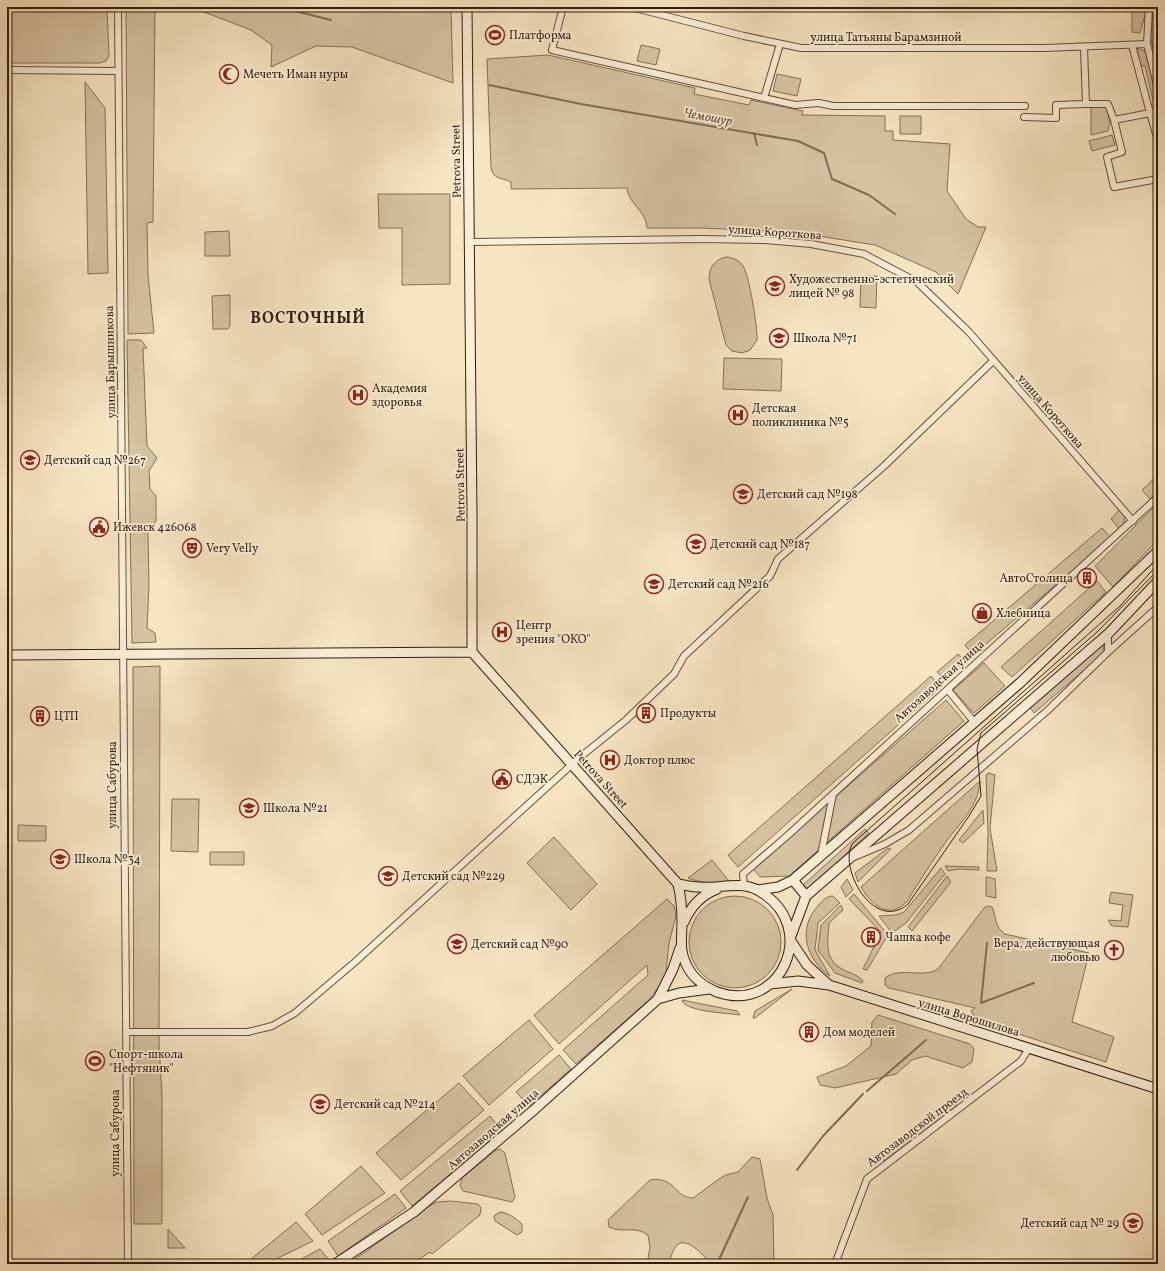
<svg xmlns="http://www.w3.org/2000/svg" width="1165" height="1271" font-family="Vollkorn,serif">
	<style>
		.green { fill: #d6c3a3; stroke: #847058 }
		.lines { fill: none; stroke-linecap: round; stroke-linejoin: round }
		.stream { stroke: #806c54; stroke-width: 2 }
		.street-casing { stroke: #634f3a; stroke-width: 8 }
		.secondary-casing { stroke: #321d0d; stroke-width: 11 }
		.street { stroke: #faeed7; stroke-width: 6 }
		.secondary { stroke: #faeed7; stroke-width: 9 }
		.tram { stroke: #321d0d; stroke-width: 1 }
		.labels { text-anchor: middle; stroke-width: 3.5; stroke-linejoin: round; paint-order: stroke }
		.poi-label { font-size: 12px; fill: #321d0d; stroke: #faeed7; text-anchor: start }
		.street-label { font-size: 12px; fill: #321d0d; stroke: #faeed7 }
		.water-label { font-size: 13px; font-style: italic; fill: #604b37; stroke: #faeed7 }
		.district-label { font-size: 16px; font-weight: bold; letter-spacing: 1px; fill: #321d0d; stroke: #faeed7 }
	</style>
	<rect width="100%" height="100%" fill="#f7e5c2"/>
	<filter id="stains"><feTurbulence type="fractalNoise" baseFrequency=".005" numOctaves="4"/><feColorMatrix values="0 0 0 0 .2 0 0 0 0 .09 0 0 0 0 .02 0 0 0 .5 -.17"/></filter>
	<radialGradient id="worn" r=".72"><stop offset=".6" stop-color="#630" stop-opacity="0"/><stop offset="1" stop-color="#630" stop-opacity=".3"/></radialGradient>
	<path class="green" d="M7 7H107L109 56 106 61 100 63H7Z
		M126 7H155L153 222 147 223 148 275 154 333 128 334Z
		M191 7H451L453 83 352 47 316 46 271 67 272 45 251 30Z
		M1132 7H1147L1140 33 1132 32Z
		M1158 7V73L1151 39 1153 8Z
		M641 45 660 49 656 65 637 61Z
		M1137 48 1145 51 1158 104V122L1145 66H1140Z
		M548 55 695 88 694 94 749 105 751 100 803 111 802 115 885 116V131H893V140L950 144 947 191 966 219 978 227H986L958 294 936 272 875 245 793 232 700 228H647C647 211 628 204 627 188L511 189V182C501 177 494 180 491 168L487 59Z
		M777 74 801 79 797 96 773 91Z
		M85 82 105 108 108 273 88 274Z
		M1091 106 1106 107 1110 122 1108 131 1091 135Z
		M900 116H921V134H900Z
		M1112 135 1115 145 1092 151 1089 141Z
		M378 194H450V284L402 285V228H379Z
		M229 231 230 256H205V232Z
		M727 257C734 258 739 260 743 266 749 274 758 329 757 340L750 350 742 353 732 351 726 345 709 279C709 267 715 259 727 257Z
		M861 276H877L876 308 860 307Z
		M230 295V325L228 329H213L212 296Z
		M127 340H141L147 348H143L147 446 157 458 149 471 150 489 156 496V521L148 533 149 586 147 628 155 633 156 642 132 643Z
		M724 358 782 359 781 391 723 389Z
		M1158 475V491L1150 499 1142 490Z
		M1158 503V536L1153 545 1113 587 1095 566Z
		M1119 510 1125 517 1123 527 1119 529 1111 519Z
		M1102 528 1111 538 973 655 965 645Z
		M1097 581 1106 592 1012 677 1001 667Z
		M1103 644 1104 653 1034 713 1030 707Z
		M958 654 966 663 945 681 937 672Z
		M984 663 1005 686 974 713 953 690Z
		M160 666 159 1046 162 1095V1224H134L133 667Z
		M931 676 941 687 738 867 728 855Z
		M946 700 964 721 789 876 760 877 753 869Z
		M988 773 995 775 990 828 997 871H987L988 832 986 775Z
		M980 781C978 809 958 824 943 846 931 863 919 882 908 900 890 921 872 906 861 887Z
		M172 799H199L198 852 171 851Z
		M983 810 984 823 963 843 959 840Z
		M18 825 46 826V841H18Z
		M865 829 869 833 807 890 802 886Z
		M554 837 597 884 571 910 527 863Z
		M888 848 891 849 858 882 855 873Z
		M210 852H244V865H210Z
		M712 860 729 881C715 884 701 883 688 878Z
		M945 866 979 867V870L960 869 948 871Z
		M941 868 945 874 906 923 892 933 879 916 896 915 904 912Z
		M947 876 951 882 912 931 908 927Z
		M986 877 995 879 996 898 986 896Z
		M847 879 853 890 846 897 841 887Z
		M1111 892 1133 895 1128 927 1112 926 1108 920 1121 921 1123 905 1109 903Z
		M854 894 888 935 867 970 863 969 881 932 849 899Z
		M833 896 840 903 818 923 815 950 830 976C806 960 797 928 818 906 822 901 826 896 833 896Z
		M689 942a46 46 0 1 1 92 0a46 46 0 1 1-92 0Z
		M667 899 674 906 676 916 669 943 666 972 663 981 649 1000 576 1064 563 1050 648 975 647 965 559 1044 534 1015Z
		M841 905 843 910 829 923C828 942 823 960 844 970 850 973 858 975 863 981L862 983 835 973 818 950 821 925Z
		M988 906 992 907C997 919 994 926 1005 934L1089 953 1072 1022 1114 1037 1106 1062 978 1021 971 1011 975 1008 889 988 885 985V978C901 966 922 979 938 969L984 908Z
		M792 989 755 1018H753L755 1011Z
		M682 1000 737 1011 740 1015C728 1013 685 1012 682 1000Z
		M878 1015 970 1044 974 1049 972 1062 963 1068 925 1056 912 1060 896 1074 835 1088 820 1085 817 1077 846 1066 871 1046 872 1022Z
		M529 1020 553 1049 489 1105 463 1076Z
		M559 1055 571 1069 529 1106 516 1092Z
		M459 1083 484 1110 401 1180 376 1153Z
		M954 1102 957 1106 884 1161 881 1157Z
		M490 1116 502 1131 412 1206 400 1191Z
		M500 1149 505 1153 515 1197 512 1202 463 1191 460 1186 462 1178 496 1150Z
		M752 1157 760 1159 767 1198 773 1215 774 1264H710C706 1257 701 1253 695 1248 678 1235 673 1248 669 1264H647L650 1247 648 1235C634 1225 624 1234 609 1227L608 1220 650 1180C676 1176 673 1197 693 1198L719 1179 726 1175 738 1172Z
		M361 1166 385 1193 322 1235 305 1214Z
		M395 1194 406 1208 338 1256 328 1241Z
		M451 1201 478 1204 481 1208 480 1215 432 1254 430 1252 412 1264H348L431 1205 437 1202Z
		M500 1212C507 1212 517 1219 522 1224V1232L517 1235 495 1221 494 1216Z
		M296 1222 313 1241 266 1264H245Z
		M168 1229 185 1248H168Z
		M320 1249 330 1261 324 1264H292Z"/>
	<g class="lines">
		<path class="stream" d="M279 7 331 20
			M489 85 581 104 798 141 824 153 832 179 869 195 895 214
			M754 133 757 145
			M987 943 981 1003 1034 983
			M867 1091 926 1040
			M797 1170 823 1136 863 1094
			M717 1264 748 1197"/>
		<g class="street-casing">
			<path id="street" d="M118 7 128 1264
				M563 7 552 50 760 97 795 105 819 103 833 106H1025
				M631 7 744 36 801 48H1044L1147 44
				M1149 7 1147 44 1158 88
				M1084 47 1086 104H1108L1114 120 1150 113 1132 45
				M7 70 118 71
				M764 98 780 44
				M1158 111 1150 113 1158 141
				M1024 117 1056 118V105L1086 104
				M1114 120 1122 152 1107 157 1114 187 1158 179
				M469 242 700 239 765 240 811 244 864 254 917 282 969 332 1133 521
				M1108 652 1158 607
				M948 690 975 723
				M821 855 833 794
				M854 857 885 844 909 830 1047 711 1108 652V634
				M744 886 743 874 787 836 1158 497
				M126 1032H248L272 1026 295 1013 355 962 579 758 626 720 674 674 684 656 770 576 778 559 883 467 993 361
				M835 1264 867 1179 1021 1061 1029 1048"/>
		</g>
		<g class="secondary-casing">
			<path id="secondary" d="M467 7 472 514V652L678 884
				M7 655 472 652
				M793 880 806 896
				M678 884C685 885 692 887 699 887 719 889 741 880 759 891 821 926 781 1015 717 992 704 987 692 977 686 964 679 949 682 938 682 923 682 909 681 897 678 884Z
				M757 890 778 887 793 880 1021 682 1158 551
				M684 922C691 906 701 895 717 889
				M791 936 806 896 1108 634 1158 581
				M791 941 807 965 829 985 1158 1089
				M770 984 798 981 829 985
				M658 999 679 993 709 989
				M335 1264 414 1212 535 1109 658 999 673 969 680 948"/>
		</g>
		<use href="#street" class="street"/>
		<use href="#secondary" class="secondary"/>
		<path class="tram" d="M1158 564 1120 606 853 843C837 865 873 934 908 904L969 816 981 796 977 749 981 733 1097 632 1158 570"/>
	</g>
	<defs>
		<g id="stadium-ring" transform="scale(1)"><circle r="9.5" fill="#faeed7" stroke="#8f2418" stroke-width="1.5"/><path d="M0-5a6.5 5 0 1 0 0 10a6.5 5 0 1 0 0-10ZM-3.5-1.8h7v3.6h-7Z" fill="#8f2418"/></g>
		<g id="mosque-ring" transform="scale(1)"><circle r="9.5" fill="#faeed7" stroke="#8f2418" stroke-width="1.5"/><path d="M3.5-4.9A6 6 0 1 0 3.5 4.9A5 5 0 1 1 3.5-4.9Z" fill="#8f2418"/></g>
		<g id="school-ring" transform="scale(1)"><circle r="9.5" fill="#faeed7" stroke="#8f2418" stroke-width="1.5"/><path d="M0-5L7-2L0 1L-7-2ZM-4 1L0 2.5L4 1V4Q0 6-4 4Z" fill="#8f2418"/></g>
		<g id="hospital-ring" transform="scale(1)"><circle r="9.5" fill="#faeed7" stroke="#8f2418" stroke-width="1.5"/><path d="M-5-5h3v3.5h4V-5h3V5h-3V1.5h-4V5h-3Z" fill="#8f2418"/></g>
		<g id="civic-ring" transform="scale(1)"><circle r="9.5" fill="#faeed7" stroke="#8f2418" stroke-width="1.5"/><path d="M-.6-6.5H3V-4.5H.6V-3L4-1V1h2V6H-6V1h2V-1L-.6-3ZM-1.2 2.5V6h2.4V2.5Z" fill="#8f2418"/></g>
		<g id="theatre-ring" transform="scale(1)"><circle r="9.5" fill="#faeed7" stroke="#8f2418" stroke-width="1.5"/><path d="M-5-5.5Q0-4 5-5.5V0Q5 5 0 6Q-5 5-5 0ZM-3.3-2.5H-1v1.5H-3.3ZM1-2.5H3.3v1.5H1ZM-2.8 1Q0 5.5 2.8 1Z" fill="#8f2418"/></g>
		<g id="building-ring" transform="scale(1)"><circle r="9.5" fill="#faeed7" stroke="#8f2418" stroke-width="1.5"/><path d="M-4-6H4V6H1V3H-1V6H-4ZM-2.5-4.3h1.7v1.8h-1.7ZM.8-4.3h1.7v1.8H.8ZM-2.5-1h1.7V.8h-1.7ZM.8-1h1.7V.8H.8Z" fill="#8f2418"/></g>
		<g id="shop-ring" transform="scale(1)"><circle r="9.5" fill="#faeed7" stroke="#8f2418" stroke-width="1.5"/><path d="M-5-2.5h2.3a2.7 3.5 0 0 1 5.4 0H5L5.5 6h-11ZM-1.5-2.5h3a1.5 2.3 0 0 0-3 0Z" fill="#8f2418"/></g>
		<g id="church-ring" transform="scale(1)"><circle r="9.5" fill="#faeed7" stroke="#8f2418" stroke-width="1.5"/><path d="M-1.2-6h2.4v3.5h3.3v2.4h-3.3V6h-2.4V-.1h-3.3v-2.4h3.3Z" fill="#8f2418"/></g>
	</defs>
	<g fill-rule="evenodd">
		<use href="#stadium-ring" x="495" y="35"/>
		<use href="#mosque-ring" x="229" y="74"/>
		<use href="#school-ring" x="775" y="286"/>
		<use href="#school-ring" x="779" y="338"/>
		<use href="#hospital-ring" x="358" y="395"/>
		<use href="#hospital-ring" x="738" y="415"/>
		<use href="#school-ring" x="30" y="460"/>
		<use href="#school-ring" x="743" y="494"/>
		<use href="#civic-ring" x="99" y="527"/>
		<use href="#school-ring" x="696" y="544"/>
		<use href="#theatre-ring" x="192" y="548"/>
		<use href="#building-ring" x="1087" y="578"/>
		<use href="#school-ring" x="654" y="584"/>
		<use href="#shop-ring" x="982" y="613"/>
		<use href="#hospital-ring" x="502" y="632"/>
		<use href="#building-ring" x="646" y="713"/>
		<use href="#building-ring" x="40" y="716"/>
		<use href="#hospital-ring" x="610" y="760"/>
		<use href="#civic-ring" x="502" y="779"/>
		<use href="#school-ring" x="249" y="808"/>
		<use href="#school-ring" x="60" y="859"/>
		<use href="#school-ring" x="388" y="876"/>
		<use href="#building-ring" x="871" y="937"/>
		<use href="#school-ring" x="457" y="944"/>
		<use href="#church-ring" x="1114" y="950"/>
		<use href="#building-ring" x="809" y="1032"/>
		<use href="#stadium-ring" x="95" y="1061"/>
		<use href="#school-ring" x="320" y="1104"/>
		<use href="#school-ring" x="1133" y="1223"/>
	</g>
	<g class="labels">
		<g class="poi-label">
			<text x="509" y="39">Платформа</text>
			<text x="243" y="78">Мечеть Иман нуры</text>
			<text x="789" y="283">Художественно-эстетический<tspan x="789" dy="14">лицей № 98</tspan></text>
			<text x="793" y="342">Школа №71</text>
			<text x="372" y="392">Академия<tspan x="372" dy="14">здоровья</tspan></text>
			<text x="752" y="412">Детская<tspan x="752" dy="14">поликлиника №5</tspan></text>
			<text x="44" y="464">Детский сад №267</text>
			<text x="757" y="498">Детский сад №198</text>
			<text x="113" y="531">Ижевск 426068</text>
			<text x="710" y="548">Детский сад №187</text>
			<text x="206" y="552">Very Velly</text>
			<text x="1073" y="582" text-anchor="end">АвтоСтолица</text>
			<text x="668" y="588">Детский сад №216</text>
			<text x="996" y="617">Хлебница</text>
			<text x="516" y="629">Центр<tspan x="516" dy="14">зрения "ОКО"</tspan></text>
			<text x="660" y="717">Продукты</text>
			<text x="54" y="720">ЦТП</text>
			<text x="624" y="764">Доктор плюс</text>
			<text x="516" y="783">СДЭК</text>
			<text x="263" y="812">Школа №21</text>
			<text x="74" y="863">Школа №34</text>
			<text x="402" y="880">Детский сад №229</text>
			<text x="885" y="941">Чашка кофе</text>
			<text x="1100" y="947" text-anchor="end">Вера, действующая<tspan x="1100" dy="14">любовью</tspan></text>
			<text x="471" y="948">Детский сад №90</text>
			<text x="823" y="1036">Дом моделей</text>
			<text x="109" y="1058">Спорт-школа<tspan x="109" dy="14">"Нефтяник"</tspan></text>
			<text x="334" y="1108">Детский сад №214</text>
			<text x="1119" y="1227" text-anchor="end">Детский сад № 29</text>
		</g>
		<g class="street-label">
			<text x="886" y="41">улица Татьяны Барамзиной</text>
			<text transform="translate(456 161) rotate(-91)" y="4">Petrova Street</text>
			<text transform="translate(775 232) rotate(4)" y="4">улица Короткова</text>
			<text transform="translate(110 362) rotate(-91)" y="4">улица Барышникова</text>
			<text transform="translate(1051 411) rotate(49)" y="4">улица Короткова</text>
			<text transform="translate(460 485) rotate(-91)" y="4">Petrova Street</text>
			<text transform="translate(939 681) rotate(-42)" y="4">Автозаводская улица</text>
			<text transform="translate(601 779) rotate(48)" y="4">Petrova Street</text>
			<text transform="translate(112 785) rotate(-90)" y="4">улица Сабурова</text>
			<text transform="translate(969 1017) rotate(17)" y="4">улица Ворошилова</text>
			<text transform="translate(917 1127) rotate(-37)" y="4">Автозаводской проезд</text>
			<text transform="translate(493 1129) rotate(-41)" y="4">Автозаводская улица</text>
			<text transform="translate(115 1133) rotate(-90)" y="4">улица Сабурова</text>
		</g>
		<g class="water-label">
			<text transform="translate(708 116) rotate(10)" y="5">Чемошур</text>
		</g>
		<g class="district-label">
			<text x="308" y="323">ВОСТОЧНЫЙ</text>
		</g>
	</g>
	<rect width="1165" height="1271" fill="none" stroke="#f7e5c2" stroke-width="24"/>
	<rect x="8" y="8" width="1149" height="1255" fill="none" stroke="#321d0d" stroke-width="2"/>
	<rect x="12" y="12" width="1141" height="1247" fill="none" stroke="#321d0d"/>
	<rect width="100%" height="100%" filter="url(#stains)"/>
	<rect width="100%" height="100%" fill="url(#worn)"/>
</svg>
